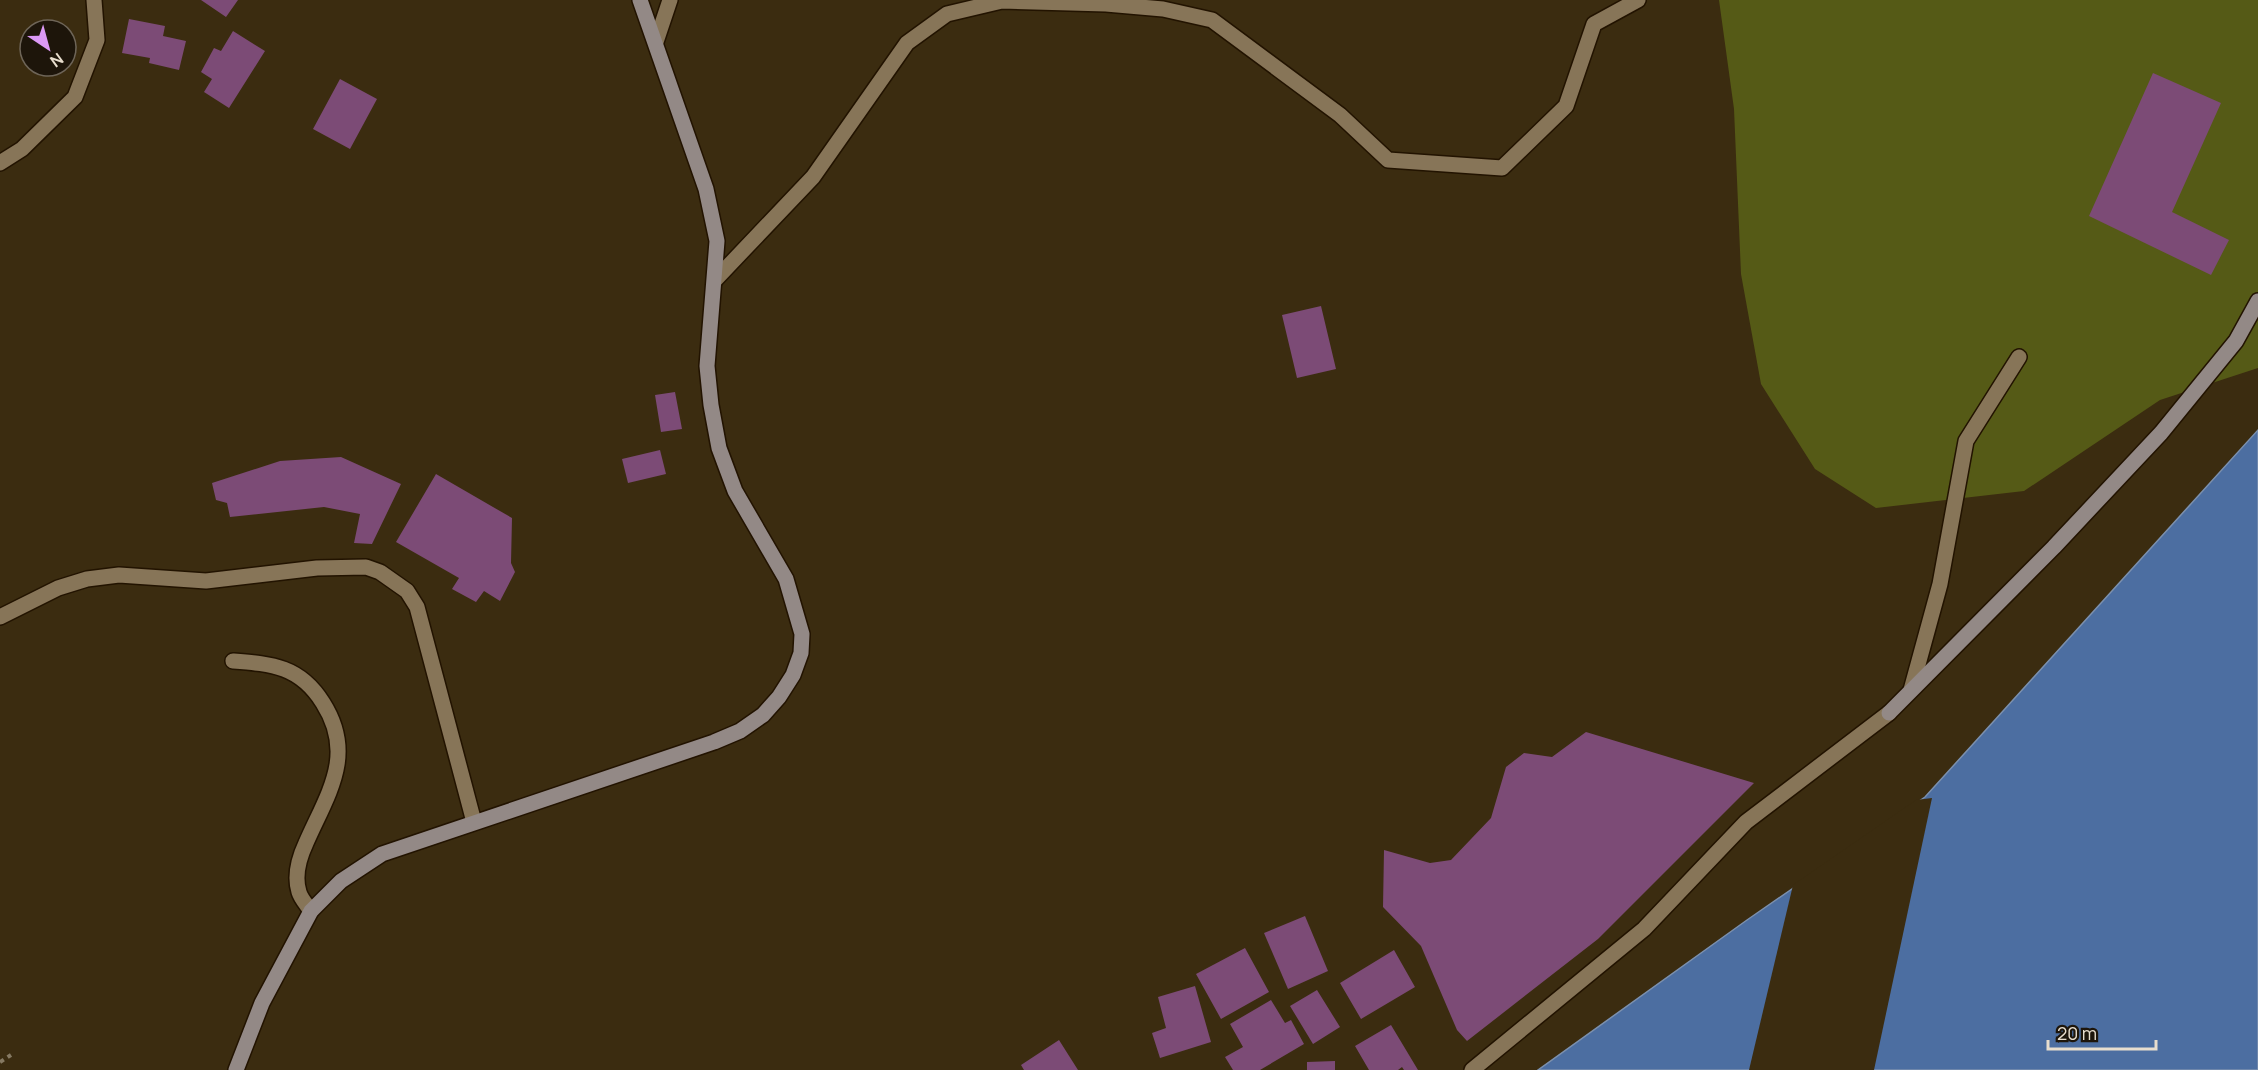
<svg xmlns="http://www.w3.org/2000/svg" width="2258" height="1070" font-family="Manrope,sans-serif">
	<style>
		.forest { fill: #555a16 }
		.water { fill: #4c6ea1; stroke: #7b90ae; stroke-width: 1.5 }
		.pier { fill: #3b2c10 }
		.building { fill: #7c4b76 }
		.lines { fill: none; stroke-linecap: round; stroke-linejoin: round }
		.lane-casing { stroke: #221300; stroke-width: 18 }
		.street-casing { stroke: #221300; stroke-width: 18 }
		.secondary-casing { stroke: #221300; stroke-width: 18 }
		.path { stroke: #857962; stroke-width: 4; stroke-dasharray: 4.5 4.5; stroke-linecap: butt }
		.lane { stroke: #877558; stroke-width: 15 }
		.street { stroke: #877558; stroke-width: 15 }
		.secondary { stroke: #938986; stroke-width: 15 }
	</style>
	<rect width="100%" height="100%" fill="#3b2c10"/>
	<path class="forest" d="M1719 0H2258V368L2160 400 2024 491 1876 508 1815 469 1761 384 1741 274 1734 109Z"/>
	<path class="water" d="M2258 430V1070H1538L1747 920 1925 797Z"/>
	<path class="pier" d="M1932 798 1874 1070H1749L1793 885 1916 800Z"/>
	<path class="building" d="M201 0H238L226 17Z
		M129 19 165 26 163 36 186 41 179 70 149 63 150 58 122 53Z
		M233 31 265 51 229 108 204 92 212 79 201 72 214 48 221 51Z
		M2153 73 2221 103 2172 212 2229 240 2211 275 2089 216Z
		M340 79 377 99 350 149 313 129Z
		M1321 306 1336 369 1297 378 1282 315Z
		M675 392 682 429 661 432 655 395Z
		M660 450 666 474 628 483 622 459Z
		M341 457 401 484 372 544 354 543 360 514 324 507 230 517 227 503 216 500 212 483 280 461Z
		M436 474 512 518 511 563 515 572 500 601 484 591 476 602 452 589 459 578 396 542Z
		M1586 732 1754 783 1598 939 1467 1041 1457 1030 1421 946 1383 907 1384 850 1430 863 1451 860 1491 818 1506 767 1524 753 1552 757Z
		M1305 916 1328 971 1288 989 1264 933Z
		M1245 948 1269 992 1221 1019 1196 974Z
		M1394 950 1415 987 1361 1019 1340 983Z
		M1195 986 1211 1042 1160 1058 1152 1033 1166 1028 1158 997Z
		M1317 990 1340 1027 1313 1044 1290 1006Z
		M1271 1000 1285 1023 1291 1020 1304 1044 1260 1070H1233L1225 1057 1243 1047 1230 1024Z
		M1391 1025 1418 1070H1404L1402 1067 1398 1070H1369L1355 1046Z
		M1059 1040 1078 1070H1024L1021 1065Z
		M1335 1061V1070H1307V1062Z"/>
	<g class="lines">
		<g class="lane-casing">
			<path id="lane" d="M1911 690 1940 584 1966 441 2019 357"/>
		</g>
		<g class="street-casing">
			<path id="street" d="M656 42 670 0
				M0 163 22 149 75 97 97 40 94 0
				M715 280 813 177 907 43 947 14 1002 1 1106 4 1163 9 1212 20 1340 115 1388 160 1502 168 1566 106 1594 24 1638 0
				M0 617 58 588 87 579 119 575 206 581 317 568 366 567 380 572 407 591 417 607 474 822
				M233 661C272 664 300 666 323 703 356 755 328 793 306 843 299 858 294 876 299 892 301 899 307 905 311 911
				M1472 1070 1644 929 1746 822 1889 713"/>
		</g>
		<g class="secondary-casing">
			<path id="secondary" d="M1889 713 2054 547 2161 433 2236 341 2258 301
				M236 1070 262 1003 311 911 341 881 382 854 714 742 740 731 763 715 779 697 793 675 801 653 802 634 786 579 735 491 719 448 711 405 707 366 717 241 706 189 640 0"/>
		</g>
		<path class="path" d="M0 1062 11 1055"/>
		<use href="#lane" class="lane"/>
		<use href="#street" class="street"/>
		<use href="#secondary" class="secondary"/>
	</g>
	<g transform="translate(48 48) rotate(144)"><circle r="28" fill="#1d150a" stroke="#6e6558" stroke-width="1.5"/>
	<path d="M0-4.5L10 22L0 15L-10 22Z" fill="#db99f5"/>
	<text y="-9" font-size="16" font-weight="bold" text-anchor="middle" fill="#e8dece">N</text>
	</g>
	<path d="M2048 1040v9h108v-9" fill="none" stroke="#e8dece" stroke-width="3"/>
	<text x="2057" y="1040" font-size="18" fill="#e8dece" stroke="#1d150a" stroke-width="4.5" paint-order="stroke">20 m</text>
</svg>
